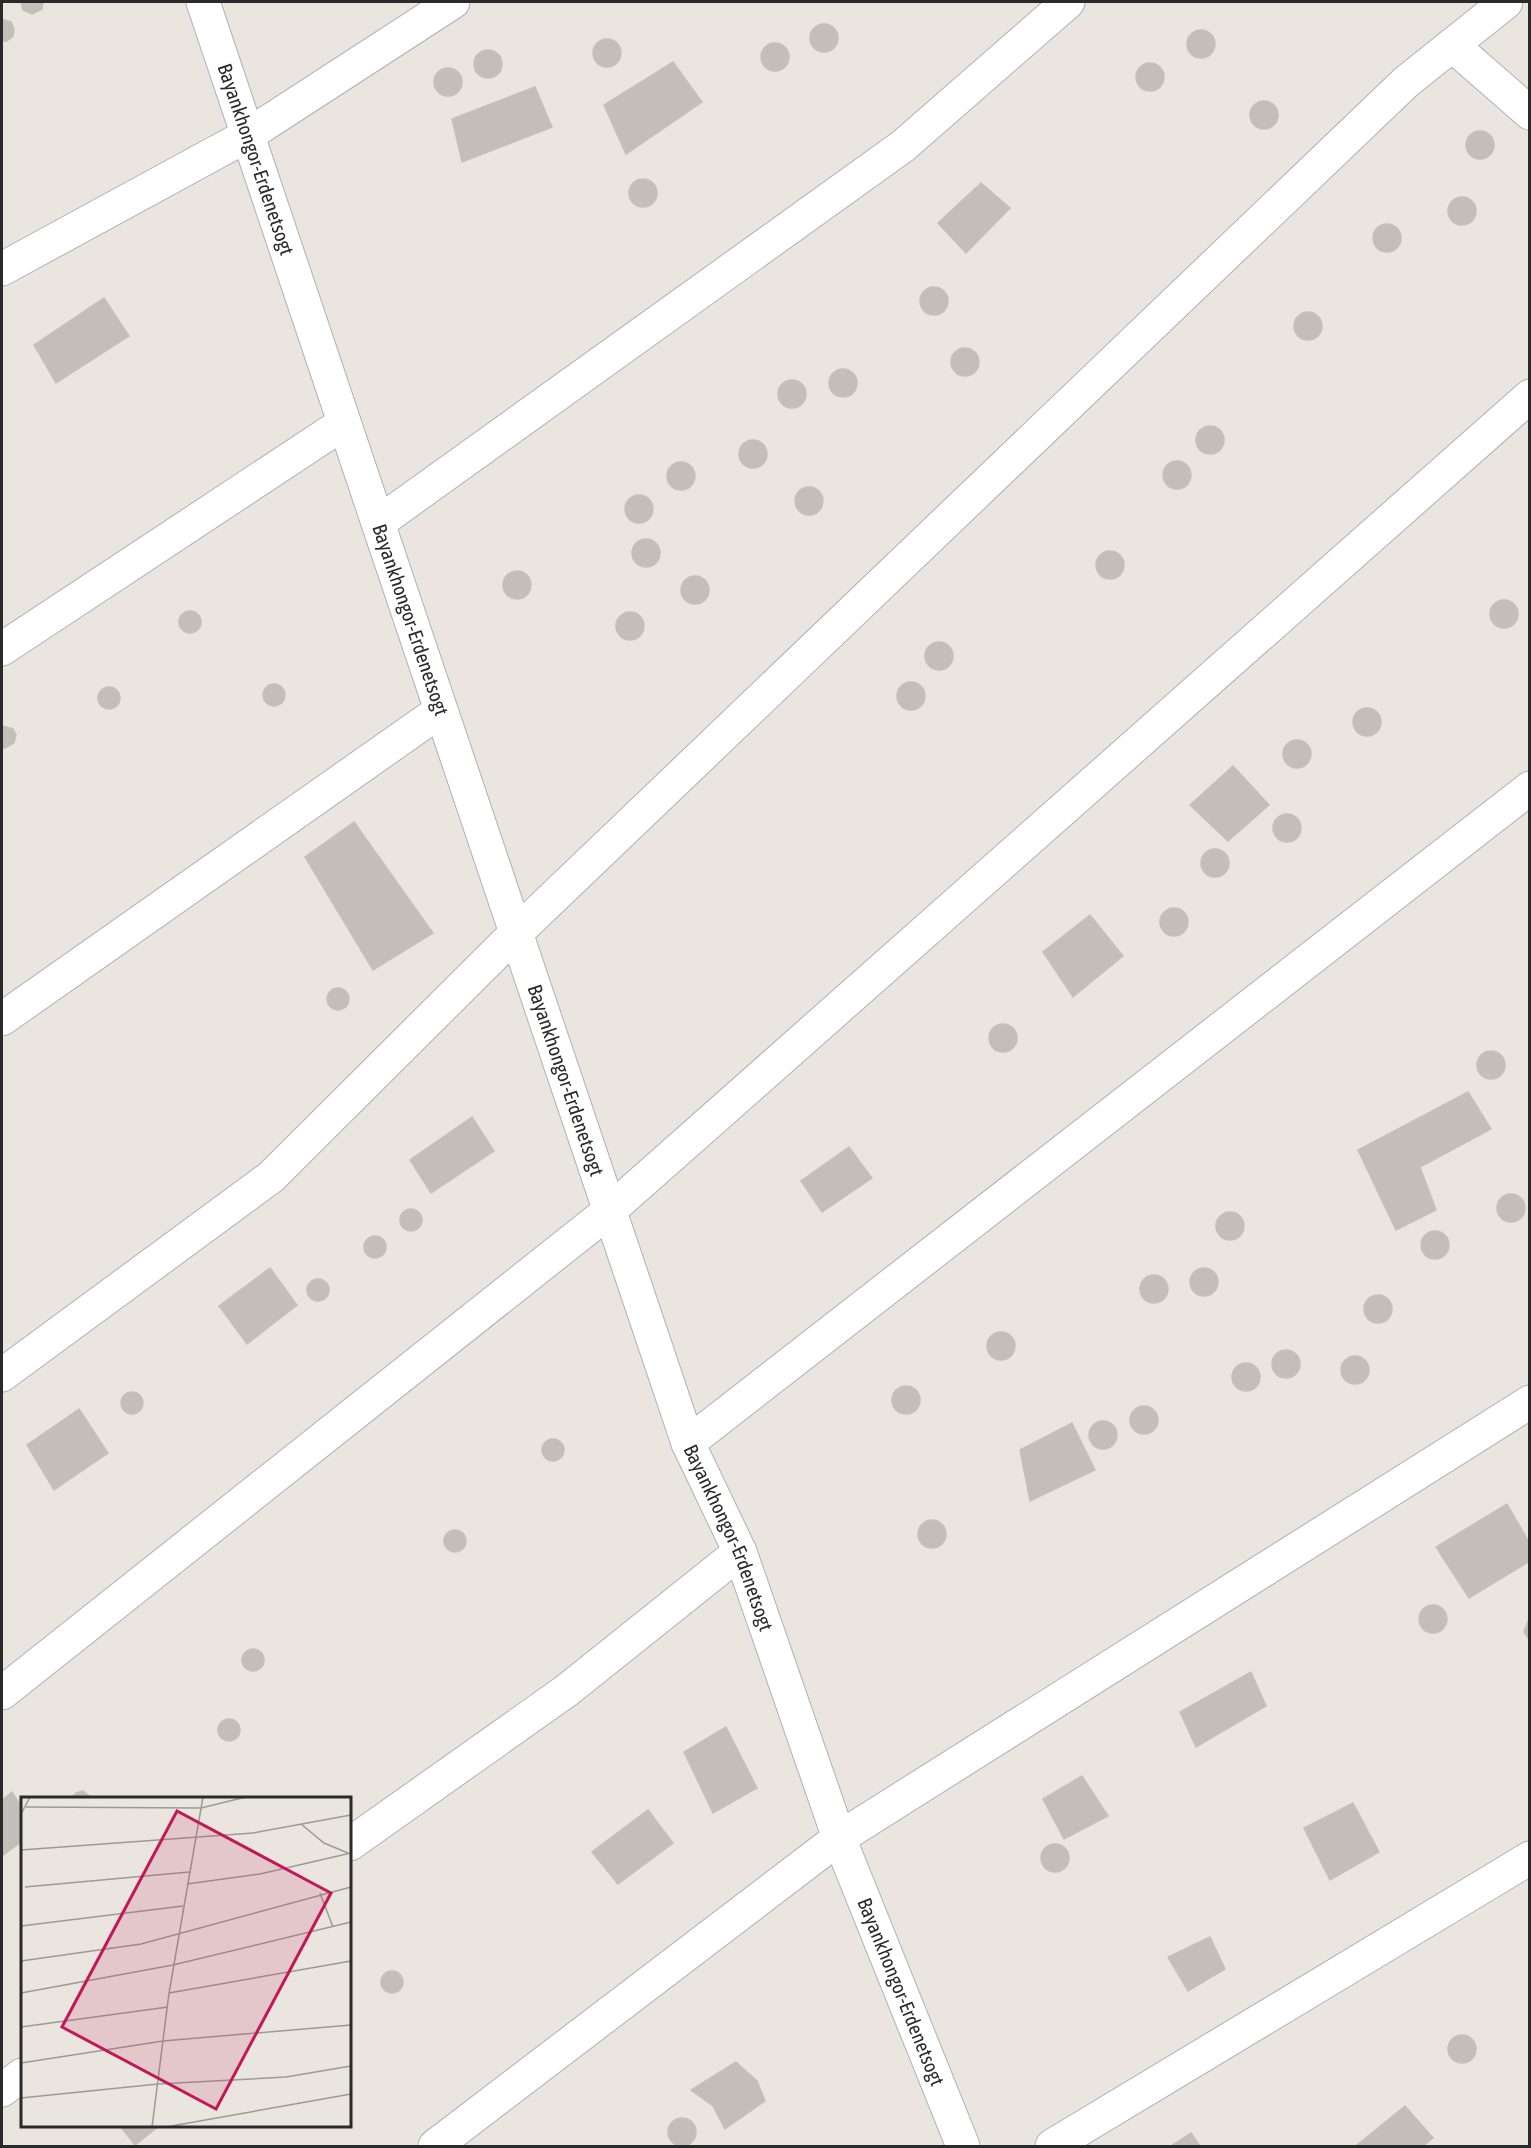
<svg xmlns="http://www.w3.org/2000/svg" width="1531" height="2148" font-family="'Asap Condensed',sans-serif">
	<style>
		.building { fill: #c3beba; stroke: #c5c0b8; stroke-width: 1.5 }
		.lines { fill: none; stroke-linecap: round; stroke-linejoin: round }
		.street-casing { stroke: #aeb0b9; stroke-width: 35 }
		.secondary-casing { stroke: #aeb0b9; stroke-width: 35 }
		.street { stroke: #fff; stroke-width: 33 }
		.secondary { stroke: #fff; stroke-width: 33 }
		.labels { text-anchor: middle; stroke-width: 6; stroke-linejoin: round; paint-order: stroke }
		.street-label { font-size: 20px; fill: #2a2a2a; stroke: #fff }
		.inset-road { fill: none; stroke: #9d9a96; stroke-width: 1.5 }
		.view { fill: #c2185b; fill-opacity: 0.15; stroke: #c2185b; stroke-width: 3 }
		.inset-edge { fill: none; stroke: #2a2a2a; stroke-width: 3 }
	</style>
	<rect width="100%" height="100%" fill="#eae5de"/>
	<path class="building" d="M21 2H43L42 9 32 14 23 10Z
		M2 19 11 22 14 29 13 36 7 41H2Z
		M810 38a14 14 0 1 1 28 0a14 14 0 1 1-28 0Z
		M1187 44a14 14 0 1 1 28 0a14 14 0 1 1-28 0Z
		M593 53a14 14 0 1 1 28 0a14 14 0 1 1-28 0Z
		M761 57a14 14 0 1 1 28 0a14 14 0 1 1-28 0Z
		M474 64a14 14 0 1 1 28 0a14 14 0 1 1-28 0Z
		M673 62 702 102 626 154 604 105Z
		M1136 77a14 14 0 1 1 28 0a14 14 0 1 1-28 0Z
		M434 82a14 14 0 1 1 28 0a14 14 0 1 1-28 0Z
		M535 87 552 127 462 162 452 119Z
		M1250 115a14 14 0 1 1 28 0a14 14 0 1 1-28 0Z
		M1466 145a14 14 0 1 1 28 0a14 14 0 1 1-28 0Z
		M629 193a14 14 0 1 1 28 0a14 14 0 1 1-28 0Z
		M981 183 1010 208 966 253 938 223Z
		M1448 211a14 14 0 1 1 28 0a14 14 0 1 1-28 0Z
		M1373 238a14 14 0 1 1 28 0a14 14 0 1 1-28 0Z
		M920 301a14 14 0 1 1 28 0a14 14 0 1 1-28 0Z
		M104 298 129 336 56 383 34 345Z
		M1294 326a14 14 0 1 1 28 0a14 14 0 1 1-28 0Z
		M951 362a14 14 0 1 1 28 0a14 14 0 1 1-28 0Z
		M829 383a14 14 0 1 1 28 0a14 14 0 1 1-28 0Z
		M778 394a14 14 0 1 1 28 0a14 14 0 1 1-28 0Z
		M1196 440a14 14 0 1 1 28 0a14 14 0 1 1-28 0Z
		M739 454a14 14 0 1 1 28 0a14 14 0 1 1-28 0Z
		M1163 475a14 14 0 1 1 28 0a14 14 0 1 1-28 0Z
		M667 476a14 14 0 1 1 28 0a14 14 0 1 1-28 0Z
		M795 501a14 14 0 1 1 28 0a14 14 0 1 1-28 0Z
		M625 509a14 14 0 1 1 28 0a14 14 0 1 1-28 0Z
		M632 553a14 14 0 1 1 28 0a14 14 0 1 1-28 0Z
		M1096 565a14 14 0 1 1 28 0a14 14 0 1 1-28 0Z
		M503 585a14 14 0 1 1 28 0a14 14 0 1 1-28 0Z
		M681 590a14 14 0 1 1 28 0a14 14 0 1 1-28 0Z
		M1490 614a14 14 0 1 1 28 0a14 14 0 1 1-28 0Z
		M179 622a11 11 0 1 1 22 0a11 11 0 1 1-22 0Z
		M616 626a14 14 0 1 1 28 0a14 14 0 1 1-28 0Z
		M925 656a14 14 0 1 1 28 0a14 14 0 1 1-28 0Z
		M897 696a14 14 0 1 1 28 0a14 14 0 1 1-28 0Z
		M263 695a11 11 0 1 1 22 0a11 11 0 1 1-22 0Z
		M98 698a11 11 0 1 1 22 0a11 11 0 1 1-22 0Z
		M1353 722a14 14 0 1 1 28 0a14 14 0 1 1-28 0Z
		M2 726 13 729 16 735 14 743 5 748H2Z
		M1283 754a14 14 0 1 1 28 0a14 14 0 1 1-28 0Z
		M1233 766 1269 805 1228 841 1190 805Z
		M1273 828a14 14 0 1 1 28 0a14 14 0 1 1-28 0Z
		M354 822 433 933 373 970 305 857Z
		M1201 863a14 14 0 1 1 28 0a14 14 0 1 1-28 0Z
		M1160 922a14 14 0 1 1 28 0a14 14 0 1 1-28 0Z
		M1090 915 1123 956 1073 997 1043 952Z
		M327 999a11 11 0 1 1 22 0a11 11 0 1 1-22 0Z
		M989 1038a14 14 0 1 1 28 0a14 14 0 1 1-28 0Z
		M1477 1065a14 14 0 1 1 28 0a14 14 0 1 1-28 0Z
		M1468 1092 1491 1129 1420 1167 1436 1210 1396 1230 1358 1150Z
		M472 1117 494 1151 431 1193 410 1160Z
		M849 1147 872 1178 822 1212 801 1181Z
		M1497 1208a14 14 0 1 1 28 0a14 14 0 1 1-28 0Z
		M400 1220a11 11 0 1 1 22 0a11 11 0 1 1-22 0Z
		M1216 1226a14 14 0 1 1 28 0a14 14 0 1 1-28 0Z
		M1421 1245a14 14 0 1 1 28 0a14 14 0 1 1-28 0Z
		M364 1247a11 11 0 1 1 22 0a11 11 0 1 1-22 0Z
		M270 1268 297 1305 247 1344 219 1306Z
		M1190 1282a14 14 0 1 1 28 0a14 14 0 1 1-28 0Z
		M1140 1289a14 14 0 1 1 28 0a14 14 0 1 1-28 0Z
		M307 1290a11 11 0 1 1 22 0a11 11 0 1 1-22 0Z
		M1364 1309a14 14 0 1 1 28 0a14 14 0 1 1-28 0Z
		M987 1346a14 14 0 1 1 28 0a14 14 0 1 1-28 0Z
		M1272 1364a14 14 0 1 1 28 0a14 14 0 1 1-28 0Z
		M1341 1370a14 14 0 1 1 28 0a14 14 0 1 1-28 0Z
		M1232 1377a14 14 0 1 1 28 0a14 14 0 1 1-28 0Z
		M892 1400a14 14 0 1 1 28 0a14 14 0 1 1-28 0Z
		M121 1403a11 11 0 1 1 22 0a11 11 0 1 1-22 0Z
		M1130 1420a14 14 0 1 1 28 0a14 14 0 1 1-28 0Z
		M79 1409 108 1453 54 1490 27 1445Z
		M1089 1435a14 14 0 1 1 28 0a14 14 0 1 1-28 0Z
		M1072 1423 1095 1470 1030 1501 1020 1450Z
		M542 1450a11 11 0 1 1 22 0a11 11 0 1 1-22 0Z
		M1507 1504 1530 1544V1561L1469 1598 1436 1547Z
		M918 1534a14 14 0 1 1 28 0a14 14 0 1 1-28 0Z
		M444 1541a11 11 0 1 1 22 0a11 11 0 1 1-22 0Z
		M1419 1619a14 14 0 1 1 28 0a14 14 0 1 1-28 0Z
		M1529 1619H1530V1641L1524 1632Z
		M242 1660a11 11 0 1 1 22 0a11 11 0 1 1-22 0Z
		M1251 1672 1266 1706 1196 1747 1180 1712Z
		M218 1730a11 11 0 1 1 22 0a11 11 0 1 1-22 0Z
		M726 1727 757 1788 713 1813 684 1752Z
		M1082 1776 1108 1816 1064 1839 1043 1799Z
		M83 1791 92 1798H72L76 1793Z
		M12 1792 22 1808V1841L2 1856V1800Z
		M1353 1803 1379 1852 1330 1880 1304 1828Z
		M648 1810 673 1843 618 1884 592 1852Z
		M1041 1858a14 14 0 1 1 28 0a14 14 0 1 1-28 0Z
		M1210 1937 1225 1969 1188 1991 1168 1957Z
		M381 1982a11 11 0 1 1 22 0a11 11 0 1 1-22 0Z
		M1448 2049a14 14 0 1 1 28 0a14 14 0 1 1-28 0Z
		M736 2062 757 2081 765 2101 725 2129 713 2106 691 2090Z
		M1405 2106 1433 2138 1423 2146 1357 2145Z
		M668 2132a14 14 0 1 1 28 0a14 14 0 1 1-28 0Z
		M120 2126H159L135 2145Z
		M1191 2133 1200 2146H1171Z"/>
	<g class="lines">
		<g class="street-casing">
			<g id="street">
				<path id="s1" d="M203 2 378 523 903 146 1068 2"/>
				<path d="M1452 45 1530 113"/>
				<path d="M2 269 248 135 453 2"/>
				<path d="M2 649 344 423"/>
				<path d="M2 1019 440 711"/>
				<path d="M2 1375 271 1177 515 934 1406 82 1506 2"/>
				<path d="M688 1443 1530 788"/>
				<path d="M2 1693 608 1212 1530 396"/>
				<path d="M350 1844 566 1691 740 1552"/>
				<path d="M2 2090 22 2075"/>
				<path d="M435 2146 839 1838 1530 1402"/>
				<path d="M1052 2146 1530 1858"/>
			</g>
		</g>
		<g class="secondary-casing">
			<g id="secondary">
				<path id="s2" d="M378 523 688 1443 740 1552 839 1838 963 2146"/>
			</g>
		</g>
		<use href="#street" class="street"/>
		<use href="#secondary" class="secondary"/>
	</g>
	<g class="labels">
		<g class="street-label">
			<text dy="7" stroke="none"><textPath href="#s1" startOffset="166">Bayankhongor-Erdenetsogt</textPath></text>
			<text dy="7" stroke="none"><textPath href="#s2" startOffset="102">Bayankhongor-Erdenetsogt</textPath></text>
			<text dy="7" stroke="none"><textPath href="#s2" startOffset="588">Bayankhongor-Erdenetsogt</textPath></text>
			<text dy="7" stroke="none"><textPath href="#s2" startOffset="1074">Bayankhongor-Erdenetsogt</textPath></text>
			<text dy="7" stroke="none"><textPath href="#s2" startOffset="1560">Bayankhongor-Erdenetsogt</textPath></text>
		</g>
	</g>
	<g transform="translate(21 1797)">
		<rect width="330" height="330" fill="#eae5de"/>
		<path class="inset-road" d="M5 10 180 11 225 0M0 17 9 0M280 27 303 46 327 56M0 53 232 36 330 18M166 87 239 77 330 56M4 90 168 75M299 96 312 130M0 129 162 109M0 164 120 147 330 90M0 196 152 168 330 125M148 196 330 164M0 230 147 210M0 266 142 244 330 228M0 301 137 287 265 280 330 269M131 330 148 196 182 0M145 330 330 297"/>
		<path class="view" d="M156 14 310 96 195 312 41 230Z"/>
		<rect width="330" height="330" class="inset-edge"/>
	</g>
	<rect width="1531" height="2148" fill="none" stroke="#2a2a2a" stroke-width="6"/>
</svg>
